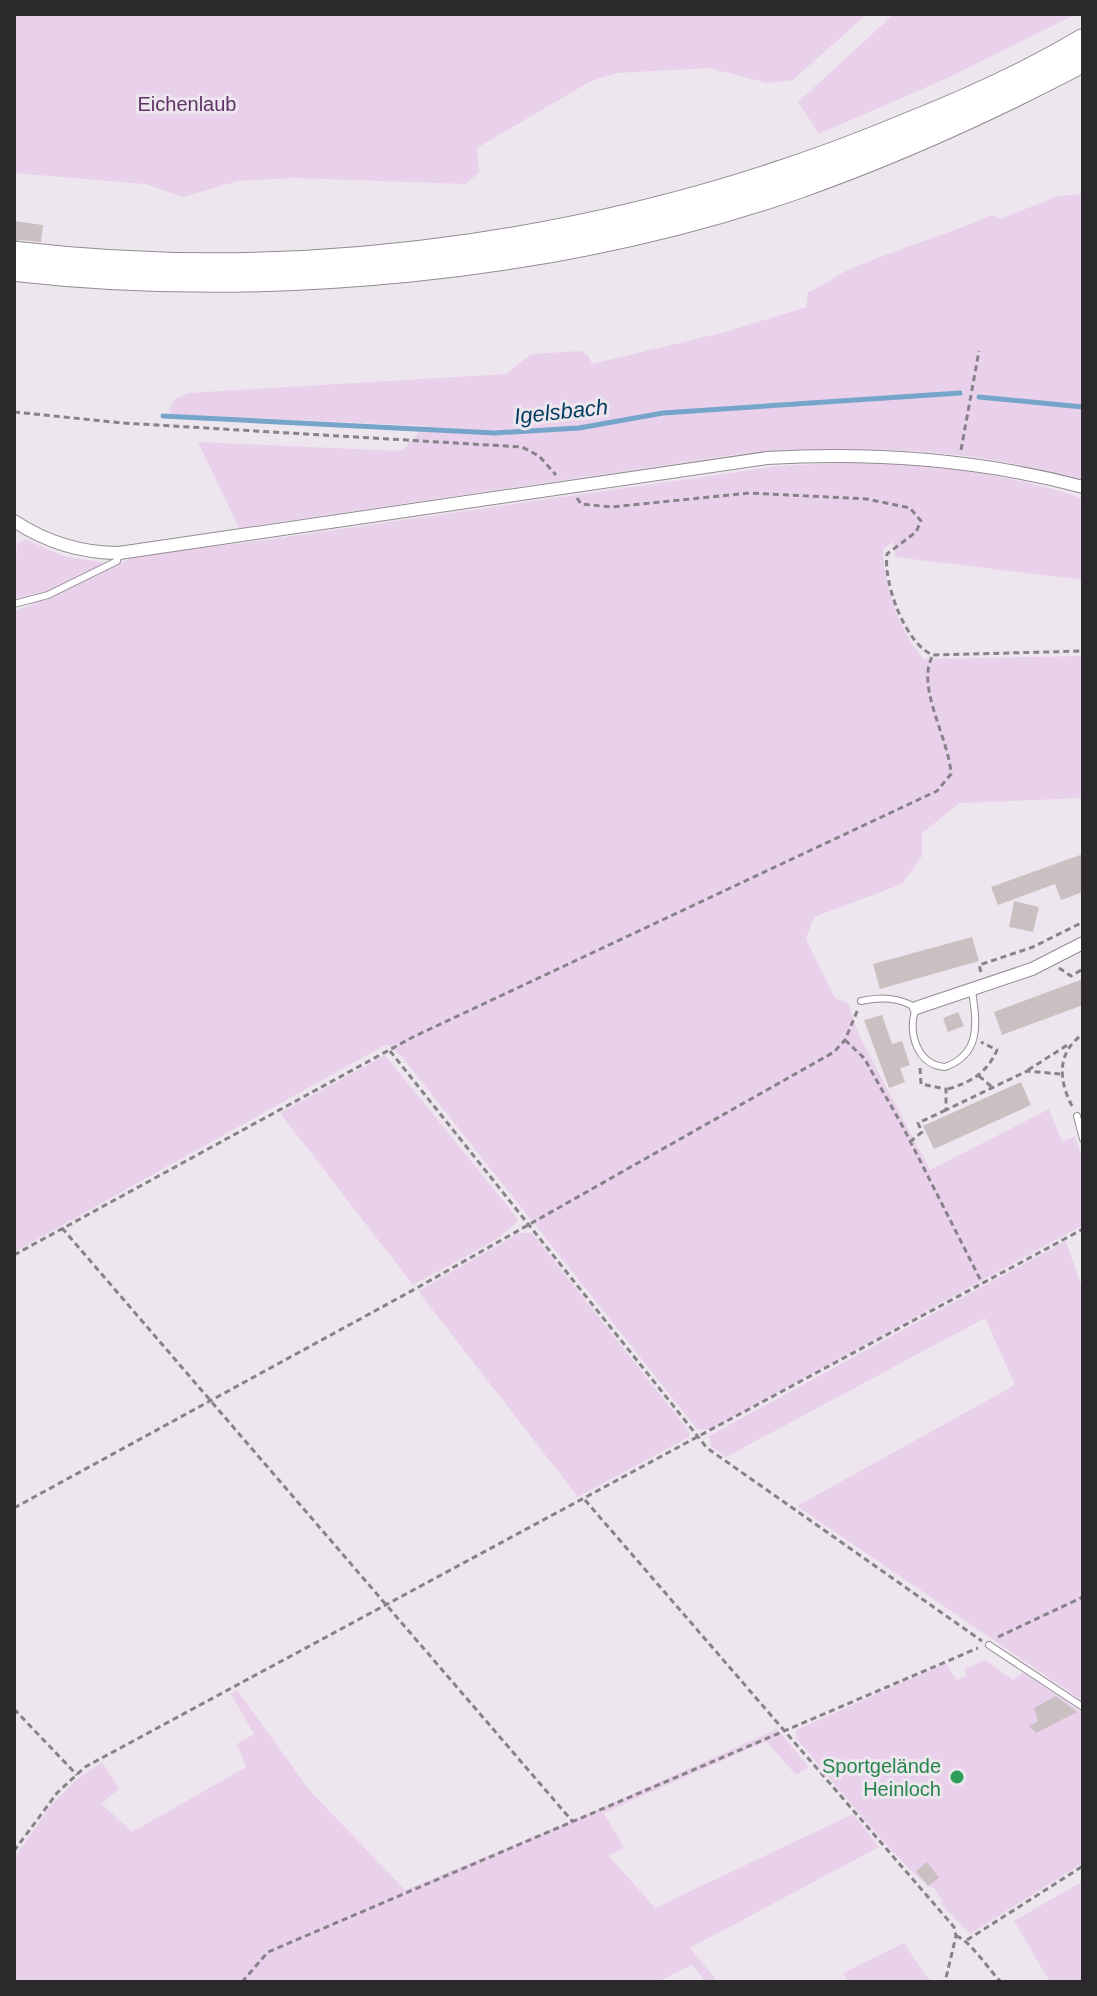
<svg xmlns="http://www.w3.org/2000/svg" width="1097" height="1996" font-family="Arial,sans-serif">
	<style>
		.green { fill: #e9d1ec }
		.lines { fill: none; stroke-linecap: round; stroke-linejoin: round }
		.stream { stroke: #77a5c9; stroke-width: 5 }
		.building { fill: #cac0c2 }
		.service-casing { stroke: #938c93; stroke-width: 8 }
		.minor-casing { stroke: #938c93; stroke-width: 14 }
		.motorway-casing { stroke: #938c93; stroke-width: 24 }
		.path { stroke: #878288; stroke-width: 3; stroke-dasharray: 6 4; stroke-linecap: butt }
		.service { stroke: #fff; stroke-width: 6 }
		.minor { stroke: #fff; stroke-width: 12 }
		.motorway { stroke: #fff; stroke-width: 22 }
		.leisure-dot { fill: #2e9e5b; stroke: #ede6ee; stroke-width: 3 }
		.labels { text-anchor: middle; stroke-width: 6; stroke-linejoin: round; paint-order: stroke }
		.park-label { font-size: 20px; fill: #613266; stroke: #ede6ee }
		.leisure-label { font-size: 20px; fill: #27864d; stroke: #ede6ee; text-anchor: end }
		.water-label { font-size: 22px; font-style: italic; fill: #003b5d; stroke: #ede6ee }
	</style>
	<rect width="100%" height="100%" fill="#ede6ee"/>
	<path class="green" d="M14 14H867L793 80 767 83 709 68 617 73 591 81 477 148 479 172 466 184 294 178 238 181 183 197 145 184 14 173Z
		M894 14H1077L945 79 819 134 798 102Z
		M1083 194V482C974 446 859 446 746 453L239 528 198 442 402 451 424 426 172 414 169 409 175 399 188 393 506 374 531 354 580 351 588 355 592 364 729 331 806 307 808 292C823 287 832 277 846 271 893 250 944 236 992 215L1000 219 1058 196Z
		M860 462C936 466 1011 473 1083 499V580L895 557 893 542 883 549C885 589 898 627 923 659L1083 656V798L960 803 922 833V856L902 884 814 917 806 939 835 998 848 1003 860 1037 930 1170 1049 1109 1062 1142 1075 1136 1083 1161V1225L709 1430 697 1429 402 1057 387 1044 14 1252V612L140 554 236 544 778 466Z
		M25 539 63 556 107 563 44 593 14 599 17 543Z
		M385 1055 518 1219C511 1237 433 1273 413 1285L280 1113Z
		M519 1233H532L689 1431V1437L578 1497 418 1291Z
		M1066 1241 1083 1291V1701L797 1506 1015 1385 985 1318 726 1457 711 1446 709 1436Z
		M985 1660 1013 1680 1024 1672 1083 1713V1863L970 1934 941 1904 943 1901 934 1888C915 1885 816 1761 796 1738V1730L946 1663 956 1680 967 1676 964 1669Z
		M237 1690 311 1792 405 1890 574 1820 777 1729 809 1767 796 1775 766 1741 604 1813 624 1848 609 1856 655 1908 853 1814 879 1847 690 1948 718 1982H706L692 1965 657 1982H14V1858L52 1804 75 1781 102 1762 119 1789 101 1803 132 1832 246 1767 237 1744 254 1734 231 1694Z
		M1083 1881V1982H1050L1014 1921Z
		M904 1943 926 1976 934 1982H848L843 1973Z"/>
	<g class="lines">
		<path class="stream" d="M979 397 1083 407
			M163 416 495 433 579 428 663 413 960 393"/>
	</g>
	<path class="building" d="M14 221 43 225 41 242 19 240 16 265Z
		M1083 854V892L1061 900 1055 884 998 905 991 887Z
		M1014 901 1039 907 1033 932 1009 927Z
		M972 937 979 961 880 989 873 964Z
		M1083 979V1005L1002 1035 994 1012Z
		M958 1012 964 1026 948 1032 943 1018Z
		M882 1015 892 1044 902 1041 910 1065 900 1068 905 1082 889 1088 864 1020Z
		M1021 1082 1031 1105 934 1149 923 1126Z
		M1056 1696 1077 1712 1036 1733 1029 1726 1038 1721 1034 1708Z
		M927 1862 939 1878 928 1886 916 1871Z"/>
	<g class="lines">
		<g class="service-casing">
			<path id="service" d="M14 604 48 595 117 561 119 553
				M861 1001C881 997 899 997 916 1008 907 1032 917 1065 945 1067 981 1054 977 1024 972 991
				M1077 1116 1083 1139
				M989 1645 1083 1707"/>
		</g>
		<g class="minor-casing">
			<path id="minor" d="M14 521C46 542 80 553 119 553L767 458C875 452 978 459 1083 487
				M916 1008 1032 969 1083 943"/>
		</g>
		<g class="motorway-casing">
			<path id="motorway" d="M17 253C316 288 632 240 908 124 968 100 1028 73 1083 40
				M16 270C265 298 558 271 796 188 895 153 990 110 1083 61"/>
		</g>
		<path class="path" d="M14 412 123 423 522 447 539 456 556 475
			M961 450 979 351
			M577 498 581 504 611 507 750 493 867 499 910 508 921 521 916 532 887 554C883 582 905 644 933 655L1083 651
			M1059 968 1071 976 1083 969
			M981 972 979 965 1033 947 1083 922
			M845 1040 864 1058 903 1127 982 1283
			M390 1051 707 1448 982 1641
			M920 1068 921 1084 946 1089V1110L1027 1071 1060 1074
			M1028 1070 1069 1044
			M979 1076 993 1088
			M948 1089C971 1082 987 1073 997 1050L981 1042
			M1072 1106C1058 1079 1057 1052 1083 1034
			M910 1142 922 1132 918 1123 946 1110
			M62 1228 573 1822
			M14 1255 413 1037 937 791 951 774C949 738 915 686 933 655
			M585 1500 954 1927 956 1936 945 1982
			M14 1508 415 1289 834 1052 845 1040 858 1009
			M998 1637 1083 1597
			M14 1709 77 1775
			M14 1851 57 1793 85 1767 1083 1229
			M956 1936C969 1939 989 1970 1001 1982
			M967 1940 1083 1866
			M242 1982 268 1952 978 1648"/>
		<use href="#service" class="service"/>
		<use href="#minor" class="minor"/>
		<use href="#motorway" class="motorway"/>
	</g>
	<circle class="leisure-dot" cx="957" cy="1777" r="8"/>
	<g class="labels">
		<g class="park-label">
			<text x="187" y="111">Eichenlaub</text>
		</g>
		<g class="leisure-label">
			<text x="941" y="1773">Sportgelände<tspan x="941" dy="23">Heinloch</tspan></text>
		</g>
		<g class="water-label">
			<text transform="translate(561 411) rotate(-6)" y="8">Igelsbach</text>
		</g>
	</g>
	<rect width="1097" height="1996" fill="none" stroke="#2c292c" stroke-width="32"/>
</svg>
